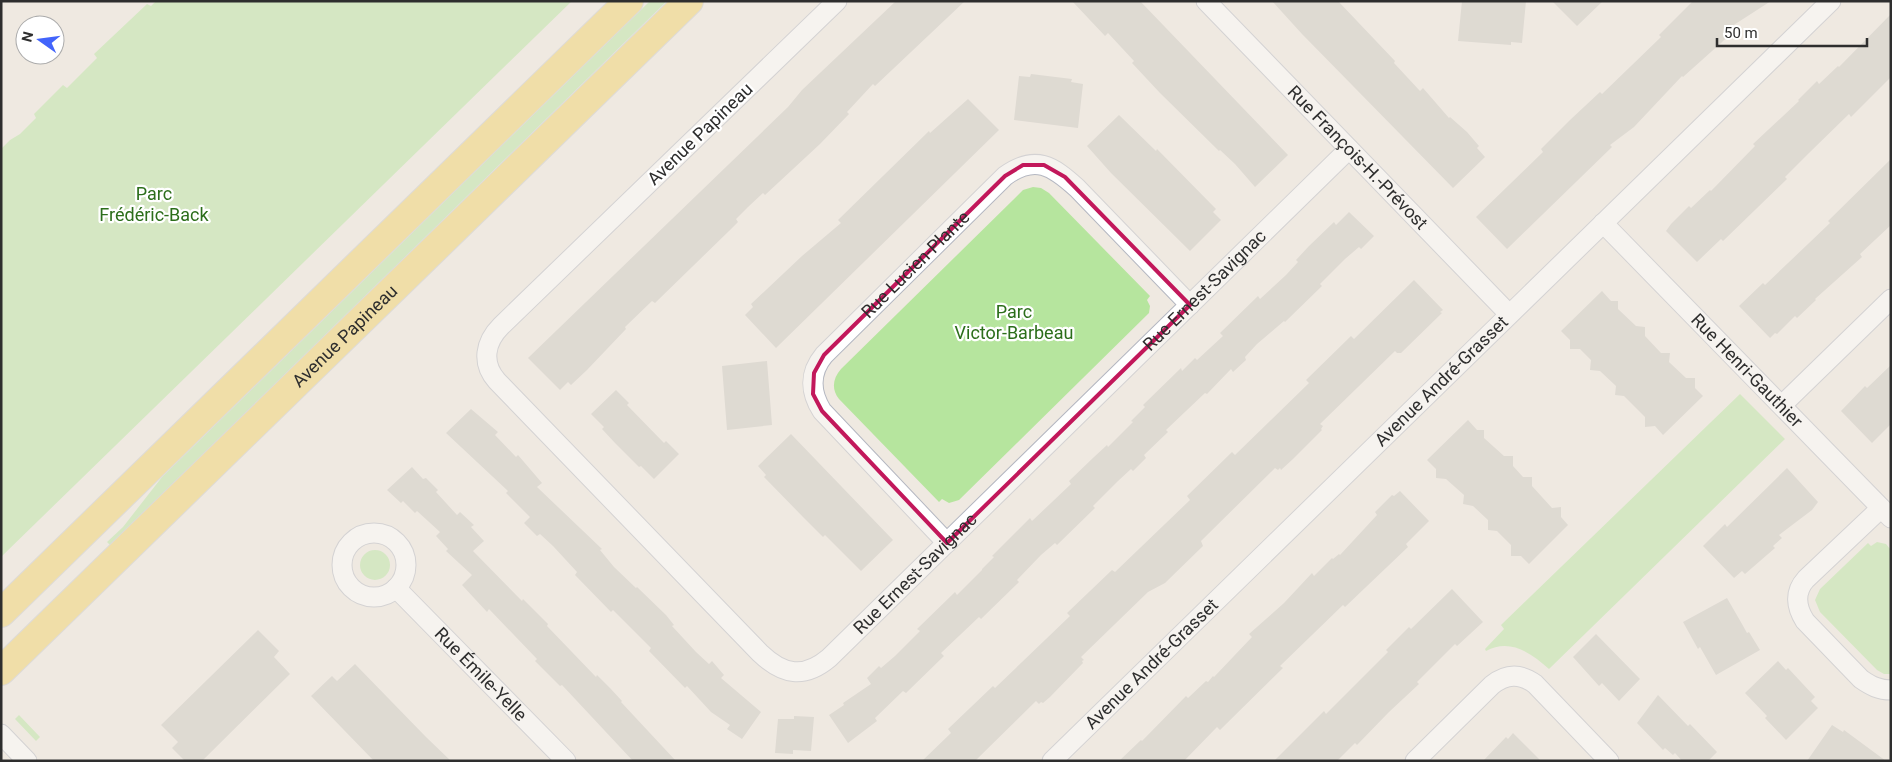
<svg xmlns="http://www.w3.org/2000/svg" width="1892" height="762" font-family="Roboto,sans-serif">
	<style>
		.green { fill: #b6e59e }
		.building { fill: #cbc7bf }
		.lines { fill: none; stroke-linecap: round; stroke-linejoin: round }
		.minor-casing { stroke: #b4b7c1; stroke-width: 21 }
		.primary-casing { stroke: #c9c9c9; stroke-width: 30 }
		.minor { stroke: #fff; stroke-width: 19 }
		.primary { stroke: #f2d163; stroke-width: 28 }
		.marked { fill: none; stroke: #c2185b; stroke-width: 4; stroke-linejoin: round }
		.labels { text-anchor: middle; stroke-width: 4.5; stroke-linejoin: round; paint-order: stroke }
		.street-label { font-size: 18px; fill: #2e2e2e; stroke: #fff }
		.park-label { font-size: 18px; fill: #2c6e1b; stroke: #fff }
	</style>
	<rect width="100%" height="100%" fill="#efe9e1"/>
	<path class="green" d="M156 1H572L1 557V149L10 140 20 134 36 118 34 114 63 85 67 88 97 58 94 54 147 4 151 6Z
		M650 1H667L110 545 107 542 123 527 162 477Z
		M1033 187 1041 188 1049 193 1150 296 1147 300 1150 306 1149 313 959 500 949 503 942 499 939 502 839 399C831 389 833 378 841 369L1013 200 1023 190Z
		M1740 394 1785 439 1549 669C1531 653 1510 638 1486 651L1485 649 1504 629 1501 625Z
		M1877 542 1886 544 1891 550V674H1884L1877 670 1820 612 1815 600 1820 589 1868 543 1871 546Z
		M360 565a15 15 0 1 1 30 0a15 15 0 1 1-30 0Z
		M19 715 40 737 36 741 15 719Z"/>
	<path class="building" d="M896 1H965L875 86 873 84 847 112 849 114 820 144 765 195 763 193 748 207 736 219 738 222 729 231 655 303 652 301 625 327 626 329 587 370 571 385 568 382 560 390 528 358 788 107 802 90Z
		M1072 1H1140L1288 155 1255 187 1235 164 1220 150 1219 151 1160 93 1132 63 1134 61 1108 33 1105 36Z
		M1272 1H1338L1395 61 1394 63 1420 91 1423 88 1449 118 1450 117 1467 132 1479 146 1477 148 1485 157 1453 188 1302 34Z
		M1462 1H1526L1522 43 1511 42V45L1458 41Z
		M1552 1H1603L1577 26Z
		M1693 1H1771L1726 30 1730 34 1721 43 1683 77 1682 76 1634 127 1610 145 1612 147 1507 249 1476 217 1543 152 1541 149 1570 120 1600 92 1602 94 1661 37 1659 35Z
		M1891 14V77L1851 117 1849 114 1809 153 1785 177 1787 179 1723 241 1721 239 1697 262 1666 231 1671 224 1689 206 1691 208 1710 190 1711 191 1755 146 1753 144 1799 101 1798 100 1817 81 1819 84 1838 66 1839 67Z
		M1031 74 1072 79 1071 82 1083 84 1078 128 1014 120 1019 76 1030 77Z
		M968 99 999 130 776 348 745 315 753 307 751 304 802 256 841 223 838 220 929 131 930 133Z
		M1119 115 1156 151 1157 149 1216 209 1213 212 1221 220 1190 251 1111 173 1087 146Z
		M1891 159V225L1860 254 1862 257 1815 299 1816 300 1797 318 1795 316 1777 334 1775 333 1770 338 1739 306 1763 283 1765 285 1830 223 1828 221Z
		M1349 212 1374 236 1361 249 1359 247 1345 259 1320 284 1322 286 1285 322 1284 321 1257 344 1245 357 1246 360 1233 372 1231 369 1207 394 1205 393 1186 411 1166 430 1168 432 1144 455 1146 458 1133 471 1131 469 1118 481 1093 506 1095 508 1057 545 1055 543 1041 555 1017 580 1019 582 981 619 979 617 941 653 944 656 906 693 903 691 875 718 877 721 848 743 829 715 844 705 843 703 871 684 867 678 879 666 881 668 895 656 920 631 917 629 955 592 957 595 982 570V569L994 557 992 556 1030 518 1032 521 1071 484 1069 481 1094 457 1107 445 1108 447 1133 422 1131 421 1145 407 1143 405 1181 368 1182 371 1195 358 1197 360 1223 336 1220 333 1258 296 1260 299 1286 275 1298 262 1296 260 1309 246 1334 222 1336 225Z
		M1414 280 1443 310 1440 312 1442 313 1401 353H1397L1395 351 1320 424 1323 426 1321 429 1322 430 1293 459 1281 470 1280 468 1278 470 1275 468 1201 541 1203 546 1165 583 1148 592 1081 657 1084 660 1082 661 1083 663 1050 697 1043 703 1041 702 1039 704 1036 701 975 761H922L951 733 948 729 993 686 995 688 1070 616 1067 613 1090 591 1112 570 1115 572 1190 500 1187 496 1232 452 1235 455 1309 383 1306 380 1351 336 1354 339Z
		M1602 291 1611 301H1618V309L1636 326 1645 327V336L1661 353H1670L1669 362 1686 378H1695V388L1703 396 1663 435 1655 426 1645 427V417L1624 396 1615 395 1616 386 1600 371 1590 370 1591 360 1580 349H1570V340L1561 331Z
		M767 361 772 425 727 430 722 366Z
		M1891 365V424L1872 443 1841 411 1865 386 1867 388Z
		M616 390 629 403 627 405 664 443 666 441 679 454 654 479 641 466 639 467 615 443 602 429 604 427 591 414Z
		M471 409 498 432 495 435 516 457 518 455 542 483 537 487 602 549 600 550 614 567 636 588 637 587 666 615 674 625 672 626 696 652 709 664 712 661 724 675 721 678 761 712 742 739 727 729 730 725 711 712 687 686 685 688 649 651 651 648 613 610 611 612 575 575 577 572 553 546 540 534 537 536 524 523 530 517 506 493 508 491 446 433Z
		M1468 420 1477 430H1484V438L1504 456H1513V466L1523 477H1532V486L1552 508 1561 507V517L1568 525 1529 564 1521 556H1511V545L1497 531 1488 530V520L1473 506 1463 504 1464 495 1446 479 1436 478V469L1427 460Z
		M791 434 893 540 861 571 825 535 823 537 803 517 764 477 766 475 758 466Z
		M412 467 423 479 426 478 438 490 436 492 457 515 460 512 474 525 471 527 484 541 473 551 522 601 523 599 548 624 547 626 596 677 597 675 610 688 622 701 621 702 676 761H633L562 685 560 686 535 661 537 659 489 609 487 612 462 585 472 575 446 551 448 549 436 536 440 532 417 511 415 513 403 501 401 503 387 490Z
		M1787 468 1818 502 1812 510 1779 535 1782 538 1773 546 1775 548 1745 574 1742 571 1734 578 1703 546 1725 524 1727 527Z
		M1400 491 1429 521 1406 544 1408 547 1345 607 1343 605 1280 666 1283 668 1220 730 1217 727 1184 761H1119L1141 740 1142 741 1186 696 1188 698 1206 681 1208 682 1213 676 1214 677 1252 637 1249 634 1284 603 1312 573 1314 576 1332 558 1333 559 1339 554 1340 555 1377 515 1375 512 1392 495 1394 496Z
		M1452 589 1483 622 1457 646 1455 644 1417 682 1419 684 1389 712 1357 745 1355 743 1337 761H1274L1324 711 1326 714 1388 652 1386 650 1409 627 1411 629Z
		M1727 598 1742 624 1747 633 1749 632 1760 650 1716 675 1700 647 1698 649 1683 622Z
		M258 630 279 651 274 657 290 674 202 761H185L172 748 178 742 161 725Z
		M1596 634 1640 679 1619 701 1602 683 1599 686 1573 657Z
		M1778 661 1786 670 1788 668 1815 697 1811 701 1818 708 1786 740 1765 718 1767 716 1745 693Z
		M355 664 426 737 451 761H374L311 696 332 676 337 681Z
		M1658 695 1688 726 1690 724 1717 752 1708 761H1682L1675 753 1673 755 1665 748 1663 750 1637 723Z
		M794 716 814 717 811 751 793 750V754L775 753 778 719H794Z
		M1832 725 1843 732 1844 730 1886 761H1807Z
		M1513 733 1541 761H1483L1506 737 1508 739Z"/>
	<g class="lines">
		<g class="minor-casing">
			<g id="minor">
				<path id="s1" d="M837 1 501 326C485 342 481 363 497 381L760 653C783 675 804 679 829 658L1349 149"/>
				<path id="s2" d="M1206 1 1509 314"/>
				<path id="s3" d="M1603 223 1891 518"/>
				<path d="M1782 405 1891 299"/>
				<path d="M1881 508 1806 579C1794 592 1796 607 1805 621L1861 679C1871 686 1879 690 1891 690"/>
				<circle cx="374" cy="565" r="32"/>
				<path id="s4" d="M947 543 822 411C810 392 809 373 824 355L1005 176C1035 154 1053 166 1077 188L1190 305"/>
				<path id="s5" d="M396 588 566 761"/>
				<path d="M1 734 27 761"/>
				<path id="s6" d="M1052 761 1831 1"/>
				<path d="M1415 761 1492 685C1506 674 1520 673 1535 684L1609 761"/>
			</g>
		</g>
		<g class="primary-casing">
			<g id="primary">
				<path d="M1 613 629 1"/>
				<path id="s7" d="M1 671 689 1"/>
			</g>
		</g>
		<use href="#minor" class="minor"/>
		<use href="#primary" class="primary"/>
	</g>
	<path d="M0 0H1892V762H0ZM1023 165H1044L1065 177 1190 305 947 543 822 411 813 394 814 373 824 355 1005 176Z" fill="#efe9e1" fill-opacity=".55" fill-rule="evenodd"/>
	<path class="marked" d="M1023 165H1044L1065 177 1190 305 947 543 822 411 813 394 814 373 824 355 1005 176Z"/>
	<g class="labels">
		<g class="street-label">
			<text transform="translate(700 134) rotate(-44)" y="6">Avenue Papineau</text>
			<text dy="6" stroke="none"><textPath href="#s2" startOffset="218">Rue François-H.-Prévost</textPath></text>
			<text dy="6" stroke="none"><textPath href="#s4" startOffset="371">Rue Lucien-Plante</textPath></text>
			<text dy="6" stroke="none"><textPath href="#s1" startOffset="1511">Rue Ernest-Savignac</textPath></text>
			<text dy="6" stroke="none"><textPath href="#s7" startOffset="480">Avenue Papineau</textPath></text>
			<text dy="6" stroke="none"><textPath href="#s3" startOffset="206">Rue Henri-Gauthier</textPath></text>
			<text dy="6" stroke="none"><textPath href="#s6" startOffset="544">Avenue André-Grasset</textPath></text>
			<text dy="6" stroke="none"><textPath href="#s1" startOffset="1106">Rue Ernest-Savignac</textPath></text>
			<text dy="6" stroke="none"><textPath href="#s6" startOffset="139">Avenue André-Grasset</textPath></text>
			<text dy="6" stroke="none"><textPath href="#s5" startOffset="121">Rue Émile-Yelle</textPath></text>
		</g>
		<g class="park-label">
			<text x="154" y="200">Parc<tspan x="154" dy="21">Frédéric-Back</tspan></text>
			<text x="1014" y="318">Parc<tspan x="1014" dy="21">Victor-Barbeau</tspan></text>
		</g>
	</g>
	<rect width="1892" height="762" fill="none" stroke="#2e2e2e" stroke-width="5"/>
	<g transform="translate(40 40) rotate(284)"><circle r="24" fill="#ffffff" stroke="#ababab"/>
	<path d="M0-4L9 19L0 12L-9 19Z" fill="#4264fb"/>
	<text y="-8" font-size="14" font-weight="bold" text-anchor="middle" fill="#2e2e2e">N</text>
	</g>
	<path d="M1717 38v8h150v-8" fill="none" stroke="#2e2e2e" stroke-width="2.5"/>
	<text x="1724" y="38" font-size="15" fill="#2e2e2e" stroke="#ffffff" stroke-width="4" paint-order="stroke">50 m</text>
</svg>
